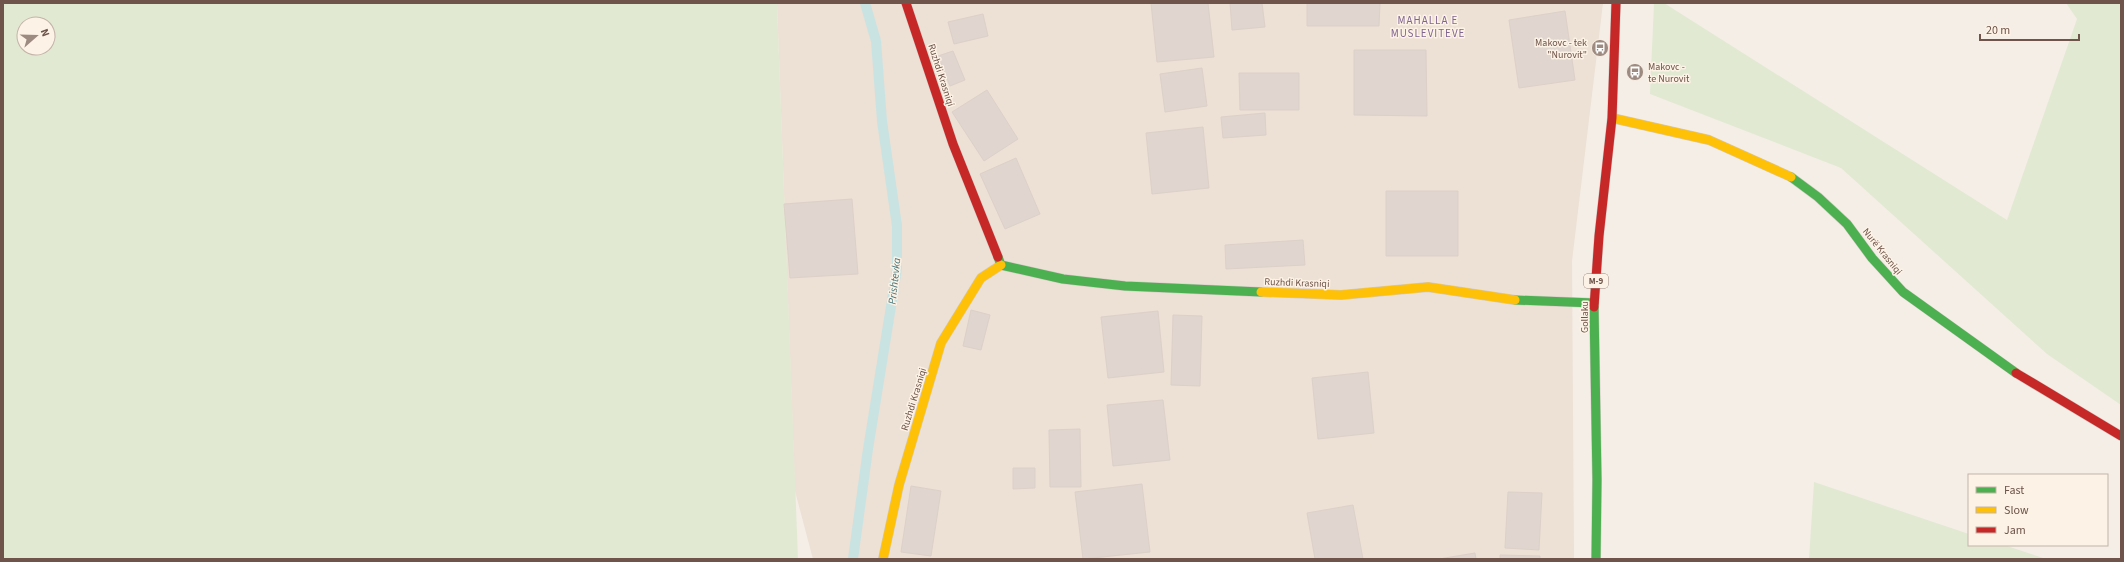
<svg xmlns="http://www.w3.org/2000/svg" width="2124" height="562" font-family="'Source Sans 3',sans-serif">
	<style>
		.residential { fill: #ede0d4 }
		.green { fill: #e2e9d2; fill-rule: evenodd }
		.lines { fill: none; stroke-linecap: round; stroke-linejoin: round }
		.stream { stroke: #c9e3e3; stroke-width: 10 }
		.building { fill: #e0d6cf; stroke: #dcd0c9 }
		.fast-casing { stroke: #d2cac4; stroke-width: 10 }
		.slow-casing { stroke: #d2cac4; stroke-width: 10 }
		.jam-casing { stroke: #d2cac4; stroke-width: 10 }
		.fast { stroke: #4caf50; stroke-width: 9 }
		.slow { stroke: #ffc107; stroke-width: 9 }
		.jam { stroke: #c62828; stroke-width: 9 }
		.labels { text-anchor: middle; stroke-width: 3; stroke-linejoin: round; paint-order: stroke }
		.shield { fill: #fdf2e6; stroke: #998379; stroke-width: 1 }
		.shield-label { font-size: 9px; font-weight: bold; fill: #6e544a }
		.poi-label { font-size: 10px; fill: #6e544a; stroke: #fdf2e6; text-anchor: end }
		.street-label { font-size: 10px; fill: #6e544a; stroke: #fdf2e6 }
		.neighbourhood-label { font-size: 11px; letter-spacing: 1px; fill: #7f6691; stroke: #fdf2e6 }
		.water-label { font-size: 11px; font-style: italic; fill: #43757a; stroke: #fdf2e6 }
	</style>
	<rect width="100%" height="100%" fill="#f4eee7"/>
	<path class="residential" d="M777 3H1603L1572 261 1574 559H813L795 491Z"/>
	<path class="green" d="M3 3H777L798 559H3ZM24 24H48V48H24Z
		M1654 3H1664L2007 220 2077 19 2066 3H2121V405L2047 354 1841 168 1650 94Z
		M1814 482 1969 534V545H2004L2046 559H1809Z"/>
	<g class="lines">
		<path class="stream" d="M853 559 868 449 897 269V226L882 121 876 41 865 3"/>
	</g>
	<path class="building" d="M1151 3H1208L1214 57 1157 62Z
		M1230 3H1262L1265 27 1232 30Z
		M1307 3H1380L1379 26H1307Z
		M1565 11 1575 80 1519 88 1509 20Z
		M983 14 988 36 954 44 948 22Z
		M1354 50H1426L1427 116 1354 115Z
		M953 51 965 80 950 86 938 56Z
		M1202 68 1207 106 1165 112 1160 74Z
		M1239 73H1299V110H1240Z
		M987 90 1018 139 984 161 952 112Z
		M1265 113 1266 135 1223 138 1221 117Z
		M1203 127 1209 188 1152 194 1146 133Z
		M1016 158 1040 214 1005 229 980 174Z
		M1386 191H1458V256H1386Z
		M852 199 858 274 790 278 784 204Z
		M1303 240 1305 265 1226 269 1225 245Z
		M971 310 990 315 981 350 963 346Z
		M1158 311 1164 372 1108 378 1101 317Z
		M1173 315 1202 316 1200 386 1171 385Z
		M1368 372 1374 433 1318 439 1312 378Z
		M1163 400 1170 460 1113 466 1107 405Z
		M1080 429 1081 487H1050L1049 430Z
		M1013 468H1035V488L1013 489Z
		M1142 484 1150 552 1083 559 1075 492Z
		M911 486 941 491 931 556 901 552Z
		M1508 492 1542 493 1539 550 1505 548Z
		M1353 505 1363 559H1315L1307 513Z
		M1475 553 1476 559H1439Z
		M1500 555 1540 556V559H1500Z"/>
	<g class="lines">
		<g class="fast-casing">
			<path id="fast" d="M1791 177 1818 197 1847 224 1872 258 1903 292 2016 373
				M998 257 1001 265 1063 279 1125 286 1261 292
				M1515 300 1594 303
				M1594 307 1597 480 1596 559"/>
		</g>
		<g class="slow-casing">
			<path id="slow" d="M1612 118 1709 140 1791 177
				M1261 292 1341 295 1428 287 1515 300
				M883 559 899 485 941 343 981 278 1001 265"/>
		</g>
		<g class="jam-casing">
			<path id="jam" d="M906 3 953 144 998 257
				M1594 307 1599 236 1612 118 1616 3
				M2016 373 2121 436"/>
		</g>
		<use href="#fast" class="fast"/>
		<use href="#slow" class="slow"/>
		<use href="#jam" class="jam"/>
	</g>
	<defs>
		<g id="bus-disc" transform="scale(0.9)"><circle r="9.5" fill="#9d8a81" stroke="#fdf2e6"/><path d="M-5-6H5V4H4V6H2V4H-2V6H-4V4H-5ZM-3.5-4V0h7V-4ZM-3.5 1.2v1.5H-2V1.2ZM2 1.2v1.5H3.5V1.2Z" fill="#fff"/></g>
	</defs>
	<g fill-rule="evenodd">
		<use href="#bus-disc" x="1600" y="48"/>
		<use href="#bus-disc" x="1635" y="72"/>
	</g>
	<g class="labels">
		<rect class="shield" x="1584" y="274" width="24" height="14" rx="3"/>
		<g class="shield-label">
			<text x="1596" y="284">M-9</text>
		</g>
		<g class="poi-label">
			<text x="1587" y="46">Makovc - tek<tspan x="1587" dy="12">"Nurovit"</tspan></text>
			<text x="1648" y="70" text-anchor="start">Makovc -<tspan x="1648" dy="12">te Nurovit</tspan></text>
		</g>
		<g class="street-label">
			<text transform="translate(942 75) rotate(72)" y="4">Ruzhdi Krasniqi</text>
			<text transform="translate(1883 251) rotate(51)" y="4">Nurë Krasniqi</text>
			<text transform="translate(1297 282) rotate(2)" y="4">Ruzhdi Krasniqi</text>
			<text transform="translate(1584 317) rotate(-90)" y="4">Gollaku</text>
			<text transform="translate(913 399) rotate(-73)" y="4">Ruzhdi Krasniqi</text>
		</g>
		<g class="neighbourhood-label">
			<text x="1428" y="24">MAHALLA E<tspan x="1428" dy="13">MUSLEVITEVE</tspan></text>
		</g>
		<g class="water-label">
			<text transform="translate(894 281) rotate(-84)" y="4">Prishtevka</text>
		</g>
	</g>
	<rect width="2124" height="562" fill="none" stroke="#6e544a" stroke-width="8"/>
	<rect x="1968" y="474" width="140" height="72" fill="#fdf2e6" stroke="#c4b3a8"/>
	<rect x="1976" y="487" width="20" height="6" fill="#4caf50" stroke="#c4b3a8"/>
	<text x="2004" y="494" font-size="12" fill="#6e544a">Fast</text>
	<rect x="1976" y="507" width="20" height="6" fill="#ffc107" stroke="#c4b3a8"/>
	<text x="2004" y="514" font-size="12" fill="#6e544a">Slow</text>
	<rect x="1976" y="527" width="20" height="6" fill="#c62828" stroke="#c4b3a8"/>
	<text x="2004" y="534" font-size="12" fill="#6e544a">Jam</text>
	<g transform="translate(36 36) rotate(70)"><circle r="19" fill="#fdf2e6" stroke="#c4b3a8"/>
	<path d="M0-3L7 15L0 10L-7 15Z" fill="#9d8a81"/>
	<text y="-6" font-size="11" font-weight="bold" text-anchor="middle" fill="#6e544a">N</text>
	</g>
	<path d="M1980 34v6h99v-6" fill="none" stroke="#6e544a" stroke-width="2"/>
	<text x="1986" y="34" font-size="12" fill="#6e544a" stroke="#fdf2e6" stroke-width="3" paint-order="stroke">20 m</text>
</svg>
